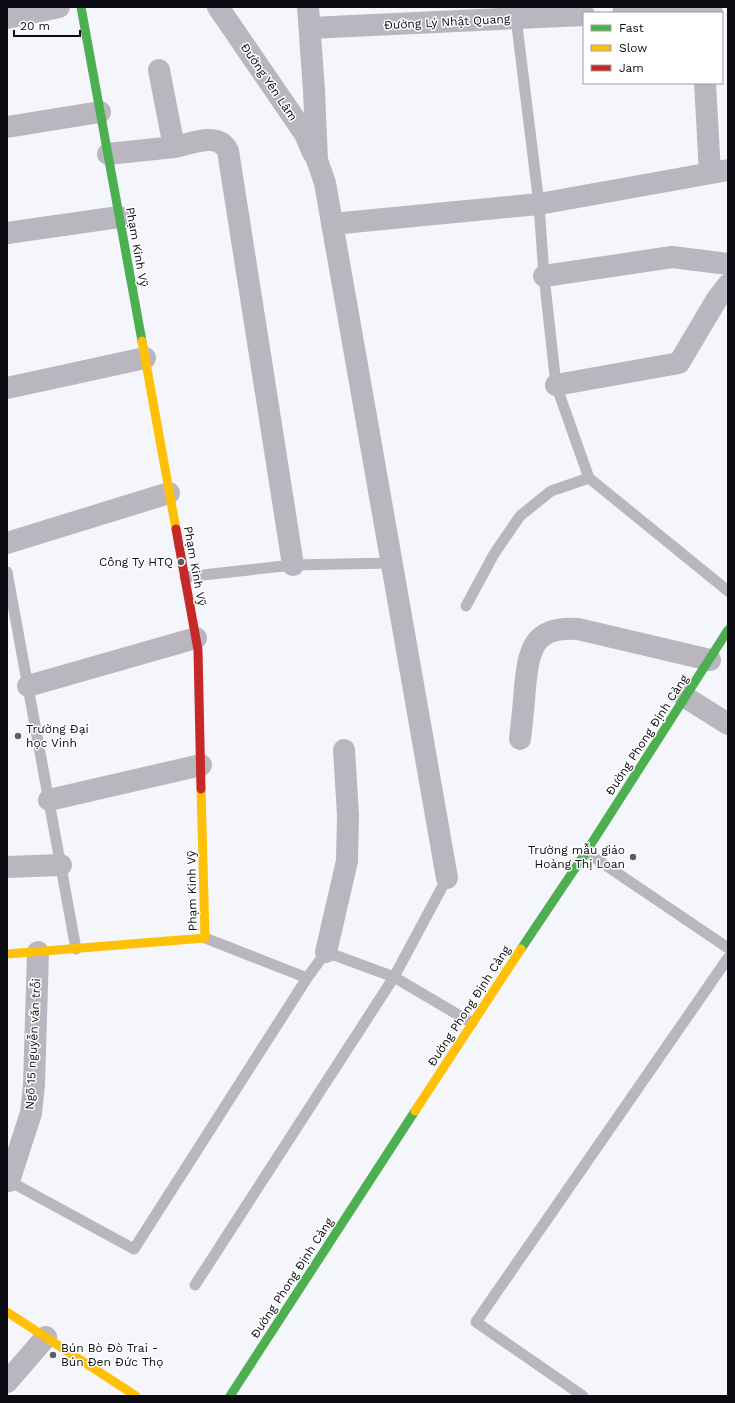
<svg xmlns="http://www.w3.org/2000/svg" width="735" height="1403" font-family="'Work Sans',sans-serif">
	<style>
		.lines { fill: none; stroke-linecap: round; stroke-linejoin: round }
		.lane { stroke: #bab6c0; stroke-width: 11 }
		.street { stroke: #bab6c0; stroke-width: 22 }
		.fast { stroke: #4caf50; stroke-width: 9 }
		.slow { stroke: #ffc107; stroke-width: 9 }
		.jam { stroke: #c62828; stroke-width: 9 }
		.poi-dot { fill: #5d5e64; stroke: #fff; stroke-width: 1.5 }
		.labels { text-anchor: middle; stroke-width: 3; stroke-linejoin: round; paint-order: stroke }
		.street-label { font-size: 12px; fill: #0b0c13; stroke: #fff }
		.poi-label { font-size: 12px; fill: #0b0c13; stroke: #fff; text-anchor: end }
	</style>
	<rect width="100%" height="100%" fill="#f5f6fb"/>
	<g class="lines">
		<path class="lane" d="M516 18 539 204 544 276 556 385 589 478 728 591
			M7 572 76 949
			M185 577 293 565 391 563
			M466 606 494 554 520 516 551 491 589 478
			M586 852 728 948
			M205 938 307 978
			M7 1185 9 1181 134 1249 307 978 326 952 394 977 472 1023
			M195 1285 394 977 447 878
			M583 1396 476 1322 728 958"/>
		<path class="street" d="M218 7 305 134 313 153
			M308 7 314 91 317 160 325 183 447 878
			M623 13 701 9 712 13
			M7 18 59 7
			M310 28 584 15
			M159 70 174 147C191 144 218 131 228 151L293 565
			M705 83 710 173
			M7 127 100 112
			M108 154 174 147
			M332 224 539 204 728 170
			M7 233 119 217
			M544 276 672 257 728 264
			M556 385 679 363 717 299 728 285
			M7 388 145 358
			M7 543 169 493
			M28 686 196 638
			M685 697 728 724
			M520 739C522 721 524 704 525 687 529 649 533 626 578 629L710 660
			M49 800 201 765
			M7 867 61 865
			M326 952 347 861 348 815 344 750
			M9 1181 31 1113 34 1085 38 952
			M7 1382 46 1337"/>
		<path class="fast" d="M81 7 142 341
			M521 949 586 852 728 630
			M230 1396 415 1111"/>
		<path class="slow" d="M142 341 176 529
			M7 954 205 938 201 789
			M415 1111 521 949
			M7 1312 136 1396"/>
		<path class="jam" d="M176 529 198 650 201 789"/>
	</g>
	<g class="poi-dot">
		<circle cx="181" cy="562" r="4"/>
		<circle cx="18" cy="736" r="4"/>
		<circle cx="633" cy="857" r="4"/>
		<circle cx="53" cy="1355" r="4"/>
	</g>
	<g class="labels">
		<g class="street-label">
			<text transform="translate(447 22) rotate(-3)" y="4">Đường Lý Nhật Quang</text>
			<text transform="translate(269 82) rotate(56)" y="4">Đường Yên Lâm</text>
			<text transform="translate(137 247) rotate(80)" y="4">Phạm Kinh Vỹ</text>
			<text transform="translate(195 566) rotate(80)" y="4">Phạm Kinh Vỹ</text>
			<text transform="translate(647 735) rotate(-57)" y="4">Đường Phong Định Cảng</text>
			<text transform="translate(192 891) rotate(-91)" y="4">Phạm Kinh Vỹ</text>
			<text transform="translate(469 1006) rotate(-57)" y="4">Đường Phong Định Cảng</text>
			<text transform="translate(33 1044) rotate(-87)" y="4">Ngõ 15 nguyễn văn trỗi</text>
			<text transform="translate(292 1278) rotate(-57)" y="4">Đường Phong Định Cảng</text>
		</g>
		<g class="poi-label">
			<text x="173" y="566">Công Ty HTQ</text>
			<text x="26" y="733" text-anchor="start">Trường Đại<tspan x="26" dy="14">học Vinh</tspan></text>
			<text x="625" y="854">Trường mẫu giáo<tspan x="625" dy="14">Hoàng Thị Loan</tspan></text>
			<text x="61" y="1352" text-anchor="start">Bún Bò Đò Trai -<tspan x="61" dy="14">Bún Đen Đức Thọ</tspan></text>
		</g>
	</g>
	<rect width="735" height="1403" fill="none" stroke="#0b0c13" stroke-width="16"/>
	<rect x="583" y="12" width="140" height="72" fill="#ffffff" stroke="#9d9ea1"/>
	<rect x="591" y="25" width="20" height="6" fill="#4caf50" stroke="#9d9ea1"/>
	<text x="619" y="32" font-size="12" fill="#0b0c13">Fast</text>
	<rect x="591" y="45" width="20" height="6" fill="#ffc107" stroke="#9d9ea1"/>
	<text x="619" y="52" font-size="12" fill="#0b0c13">Slow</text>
	<rect x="591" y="65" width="20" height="6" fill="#c62828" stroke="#9d9ea1"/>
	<text x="619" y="72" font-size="12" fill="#0b0c13">Jam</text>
	<path d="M14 30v6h66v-6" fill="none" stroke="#0b0c13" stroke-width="2"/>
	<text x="20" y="30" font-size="12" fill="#0b0c13" stroke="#ffffff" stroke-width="3" paint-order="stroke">20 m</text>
</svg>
